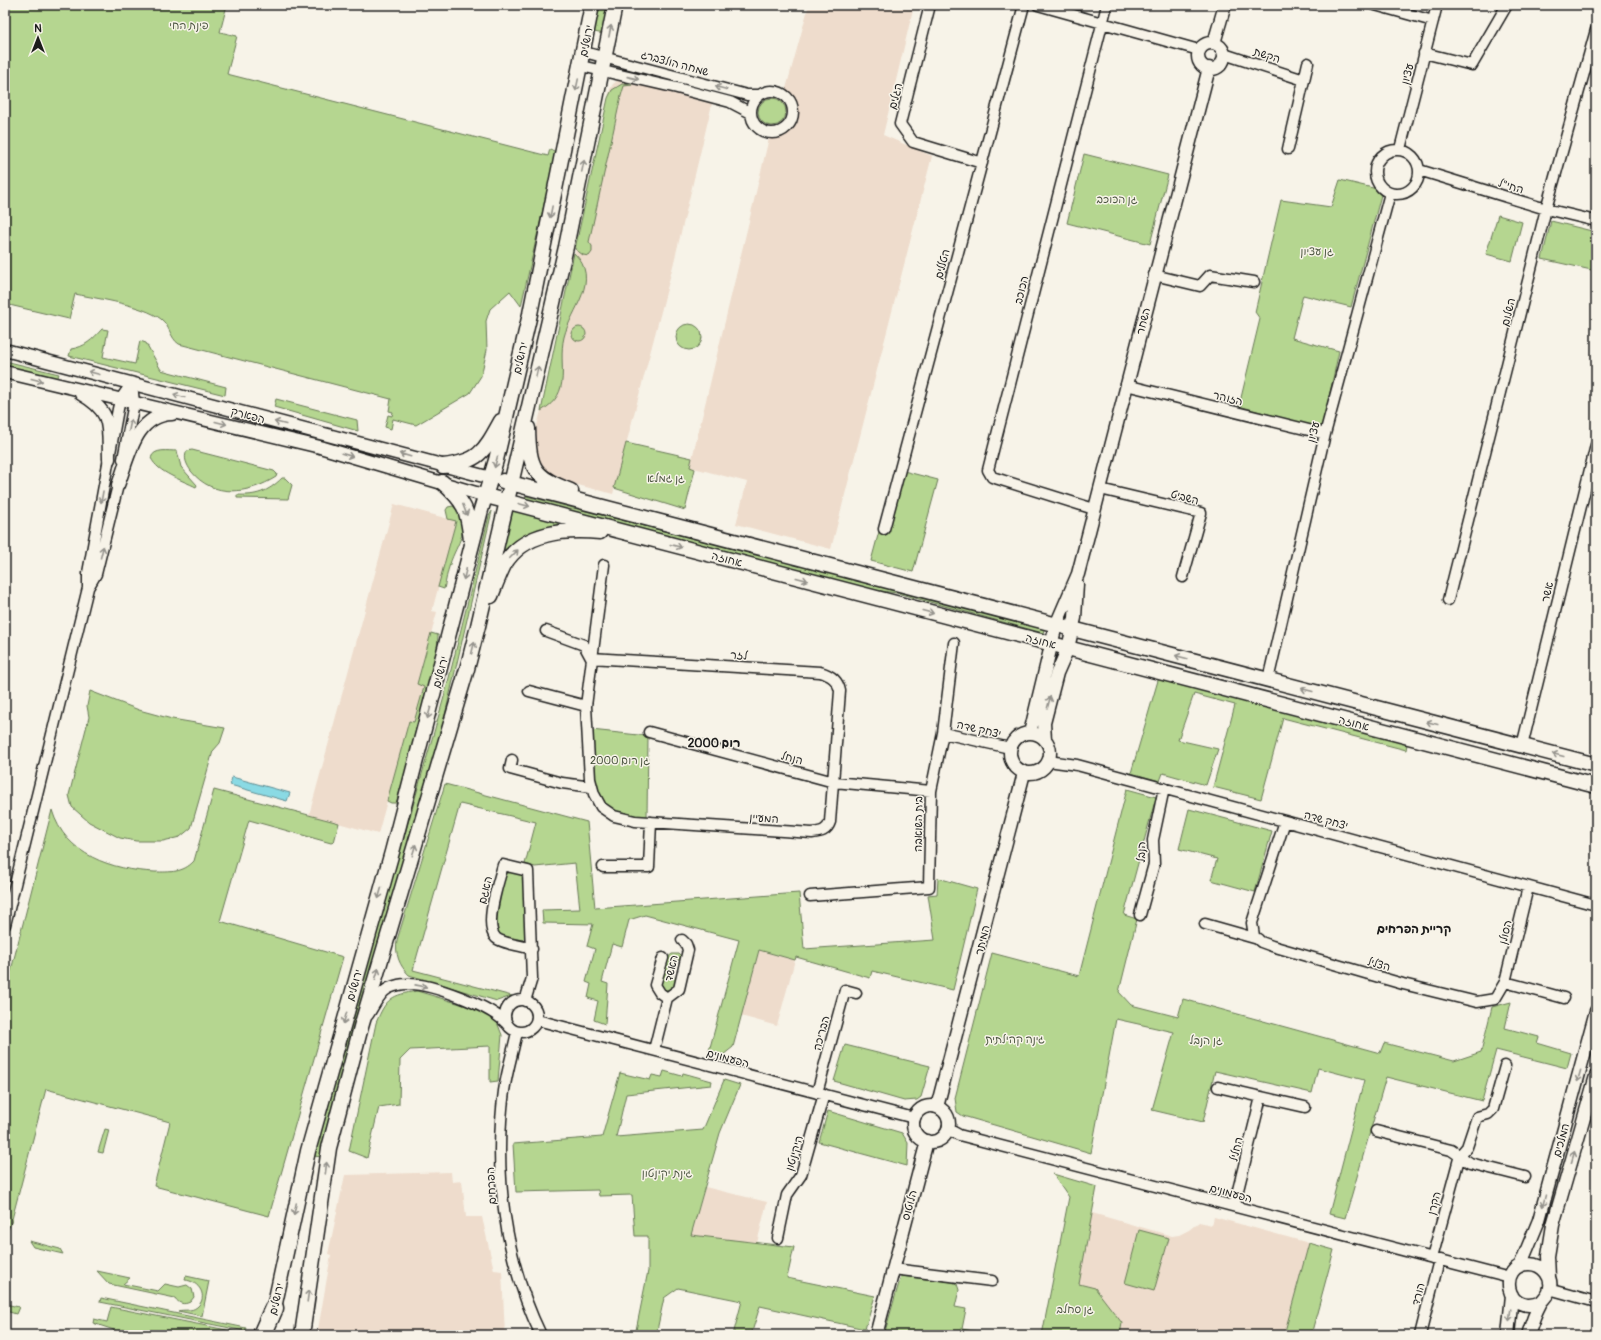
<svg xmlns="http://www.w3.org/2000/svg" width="1601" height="1340" font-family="Pangolin,'Playpen Sans Hebrew',sans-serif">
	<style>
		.built { fill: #eedccc }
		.green { fill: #b5d690; stroke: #687956 }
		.water { fill: #8adae4; stroke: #5e8e94 }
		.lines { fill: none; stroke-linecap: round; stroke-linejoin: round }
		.minor-casing { stroke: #1c1c1c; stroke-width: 13 }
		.tertiary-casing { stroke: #1c1c1c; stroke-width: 15 }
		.secondary-casing { stroke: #1c1c1c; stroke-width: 17 }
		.motorway-casing { stroke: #1c1c1c; stroke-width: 21 }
		.minor { stroke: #f7f3e8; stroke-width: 10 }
		.tertiary { stroke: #f7f3e8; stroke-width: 12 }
		.secondary { stroke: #f7f3e8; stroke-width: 14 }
		.motorway { stroke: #f7f3e8; stroke-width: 18 }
		.oneway { stroke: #94928c }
		.labels { text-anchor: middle; stroke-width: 3; stroke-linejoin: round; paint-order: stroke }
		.park-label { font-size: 11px; fill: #4a543f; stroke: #f7f3e8 }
		.street-label { font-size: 11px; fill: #1c1c1c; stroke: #f7f3e8 }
		.neighbourhood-label { font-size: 12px; font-weight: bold; fill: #1c1c1c; stroke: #f7f3e8 }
	</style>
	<rect width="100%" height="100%" fill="#f7f3e8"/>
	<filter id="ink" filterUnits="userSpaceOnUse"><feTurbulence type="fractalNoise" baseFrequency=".025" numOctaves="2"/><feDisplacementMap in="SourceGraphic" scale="8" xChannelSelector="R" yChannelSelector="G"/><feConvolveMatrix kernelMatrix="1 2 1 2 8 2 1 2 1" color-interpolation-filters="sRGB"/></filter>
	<g filter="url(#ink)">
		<path class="built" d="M809 5H914L883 135 932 156 831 549 736 524 747 482 690 467 769 138 791 124 796 113 792 96 785 92Z
			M618 80H624L712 104 673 266 613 494 551 478 534 458V436L541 411 610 89 613 84Z
			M394 504 456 521 432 611 437 612 417 684 424 686 414 723 409 721 378 834 309 815Z
			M759 950 795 960 777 1026 741 1016Z
			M451 1172 452 1182 462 1181 466 1217H482L494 1270 502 1271 505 1335H317L331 1255 328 1254 345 1175Z
			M705 1187 767 1202 757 1243 691 1235Z
			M1092 1213 1172 1236 1179 1235 1189 1230 1199 1222 1212 1225 1214 1217 1309 1243 1284 1335H1120L1122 1323 1095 1288 1079 1284Z"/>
		<path class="green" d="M5 5H227L220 32 237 36 227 74 548 156 550 149 556 152 521 306 510 291 490 309 486 321 487 350 481 376 470 393 416 425 393 419 391 429 385 427 388 415 392 416 393 412 389 411 391 399 179 344C170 338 170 326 161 319 143 305 99 299 75 294L69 319 5 304Z
			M599 5H610L604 34 594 32Z
			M622 84 632 85 624 86 621 96 589 242 592 246V252L589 256 583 255 575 249 608 98 612 90Z
			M758 112a14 14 0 1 1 28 0a14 14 0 1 1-28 0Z
			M1084 154 1168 175 1150 244 1067 223Z
			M1340 180 1377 189 1381 195 1351 307 1303 295 1292 338 1339 351 1322 429 1239 406 1260 319 1255 312 1281 200 1331 207Z
			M1498 215 1522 222 1512 261 1486 254Z
			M1551 221 1596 232V271L1542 259Z
			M574 253C602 280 571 309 564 337 557 366 574 392 541 411Z
			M676 337a13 13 0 1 1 26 0a13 13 0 1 1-26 0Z
			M572 334a7 7 0 1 1 14 0a7 7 0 1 1-14 0Z
			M102 329 108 330 103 357 135 364 140 341 146 343 161 370 226 387 225 395 69 356 71 349C85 347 92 340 102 329Z
			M5 361 59 374 56 381 5 370Z
			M276 399 357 420 358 431 274 407Z
			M626 443 692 458 690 467 695 469 685 510 614 488Z
			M192 450 274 471 277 474 276 477C249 494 213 499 191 471 187 465 183 458 187 451Z
			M177 451 181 467 197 485 196 487C182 480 158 473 151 458 154 448 168 451 177 451Z
			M896 469 938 480 913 572 871 561Z
			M282 478H285L292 485 288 499 237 498V495C256 496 268 492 282 478Z
			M526 496 1045 627 1043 633 897 593 859 588 525 502Z
			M453 506C474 527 456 544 450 564 447 572 446 581 444 589L438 587 456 521 448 519 446 510 448 507Z
			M511 509 580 527 560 528 496 571Z
			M492 511 439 741 395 889 322 1157 313 1156 446 690 489 516Z
			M431 633 438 635 435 678 396 803H391L387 801 409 721 414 722 424 687 417 684Z
			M1159 677 1407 744 1406 750 1283 718 1261 799 1213 787 1235 705 1194 694 1178 740 1218 749 1206 785 1163 773 1160 781 1131 773Z
			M90 691 139 710 172 719 225 728 220 743 213 751 191 828 180 837 163 841H136L120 838 89 822 72 807 69 795 89 717 87 706Z
			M591 730 648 736 647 817C632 816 614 815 603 804 592 791 592 747 591 730Z
			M445 784 587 822 595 908 799 893 804 949 935 940 928 895 937 894 938 878 977 889 953 990 872 971 870 978 796 957 795 960 759 950 733 1047 723 1055 709 1051 739 940 645 915 629 920 622 947 612 944 602 982 608 984 605 1024 594 1020 598 1001 588 998 591 984 586 982 595 949 587 946 593 924 543 923 542 910 580 909 575 863 535 867 525 864 536 822 460 804 413 970 512 996 497 1001 409 975C399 965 395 954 397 940Z
			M1127 789 1156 797 1124 915 1137 919 1119 992 1131 1005 1178 1017 1183 999 1380 1053 1384 1043 1454 1061 1481 1052 1492 1007 1511 1002 1505 1028 1539 1037 1537 1043 1571 1053 1567 1068 1496 1050 1482 1101 1386 1077 1345 1218 1329 1214 1364 1080 1318 1068 1312 1093 1215 1071 1203 1122 1152 1110 1174 1032 1116 1019 1091 1153 963 1116 957 1112 955 1098 992 953 1079 976Z
			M214 790 339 823 334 842 331 843 249 820 220 921 343 957 269 1216 154 1186 170 1122 46 1089 11 1223 5 1235V994L52 810C65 855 112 870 155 872 170 872 183 873 194 861Z
			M1189 809 1272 831 1255 892 1211 880 1217 859 1179 849Z
			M513 871 523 874 525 877 527 936 522 940C515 938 504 937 498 932 489 924 501 886 505 875Z
			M672 954H679L682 957V961L675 959 671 976 677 979 675 987 672 990H664L660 982 667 958Z
			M417 991 487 1012 495 1017 502 1035 498 1081 490 1082V1046L410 1050 400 1060 399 1104 379 1107 367 1158 349 1151 376 1023C386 998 392 995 417 991Z
			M845 1045 930 1066 921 1097 917 1100 904 1101 834 1081Z
			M664 1071 682 1076 683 1073 712 1081 711 1085 626 1094 616 1137 703 1130 724 1080 740 1085 720 1133 691 1235 794 1247 787 1278 875 1296 865 1329 760 1306 751 1335H733L742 1301 678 1288 664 1298 656 1335H635L648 1271V1236H635L632 1195 599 1196 598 1190 516 1192 513 1144 602 1137 620 1073 650 1080 652 1075 662 1077Z
			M828 1111 902 1133 908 1143 907 1166 819 1142Z
			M105 1129 109 1130 103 1153 98 1152Z
			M1053 1174 1097 1187 1079 1284 1095 1288 1122 1323 1120 1335H1042L1069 1197Z
			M1139 1230 1169 1238 1154 1291 1125 1283Z
			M29 1241 60 1249 63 1254 33 1247Z
			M1309 1243 1334 1250 1311 1335H1284Z
			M97 1271 130 1278 123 1284 158 1291 165 1284 179 1287 187 1285 192 1289 194 1297 190 1302C184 1305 179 1304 175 1298L109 1284Z
			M186 1276 209 1281 202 1316 178 1311C184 1309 191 1312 197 1307 209 1297 199 1281 185 1280Z
			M901 1276 952 1282 957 1284 959 1290 955 1307 966 1309 962 1329 996 1335H884Z
			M101 1298 246 1328 245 1331 100 1302Z
			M5 1304 19 1307 16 1314 6 1311 5 1316Z
			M111 1307 242 1333V1335H112L114 1330 93 1323 94 1319 107 1322Z"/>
		<path class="water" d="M232 777 290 793 287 801 230 785Z"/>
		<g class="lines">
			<g class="minor-casing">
				<path id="minor" d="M930 5 900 124 913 142 982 163
					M1038 5 1199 50
					M1375 5 1433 21
					M584 52 747 95H759
					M1424 53 1472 65 1507 5
					M1224 54 1304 80
					M581 66 677 88 730 102 751 113
					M751 112a21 21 0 1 1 42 0a21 21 0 1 1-42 0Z
					M1288 149 1308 63
					M1400 149 1437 5
					M1375 172a22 22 0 1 1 44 0a22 22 0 1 1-44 0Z
					M1419 170 1546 209 1596 221
					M1154 275 1200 286 1210 275 1254 282
					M1126 385 1325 434
					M123 459 134 403 132 383
					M1100 489 1201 513 1183 577
					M1094 509 992 477 988 470 1107 5
					M884 529 1024 5
					M89 586 96 574 120 477
					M1448 600 1546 209 1596 30
					M546 631 584 645 591 658
					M591 658 820 672C831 675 838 680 840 691L830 822C827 831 821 832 812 833L635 821 614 816 601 807 594 794 590 779 586 706 604 565
					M1268 680 1325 434 1390 193
					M529 691 586 706
					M649 732 834 782 931 791
					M943 733 1010 748
					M1522 746 1596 445
					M512 760 510 769 562 783 592 787
					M1048 761 1077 765 1596 905
					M1285 821 1252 923 1254 936 1261 942 1272 946 1403 984 1477 1002 1495 999 1505 982 1528 887
					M603 867H649L651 822
					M810 896 929 887 931 791 943 733 954 643
					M1140 915 1154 864 1153 840 1164 788
					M1205 924 1258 939
					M5 925 88 588V573L118 409 120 400 132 383
					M663 958 655 985 660 993 667 998
					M1505 982 1564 998
					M505 1016a16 16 0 1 1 32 0a16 16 0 1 1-32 0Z
					M525 1001 532 978 528 871 503 865C499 881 483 925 496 938 501 943 523 946 532 949
					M368 1015C374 1006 379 993 389 988 394 986 401 984 407 984 431 983 491 1006 507 1024
					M537 1020 914 1118
					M517 1032C513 1051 507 1071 504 1091 493 1173 505 1261 541 1335
					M654 1050 667 998 679 989 688 950 686 944 682 940
					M1218 1087 1305 1107
					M817 1093 845 990 856 993
					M948 1129 959 1135 1510 1278
					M1376 1131 1451 1150 1470 1163 1525 1177
					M1234 1206 1261 1097
					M778 1238 787 1195 801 1175 824 1094
					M1432 1258 1460 1155 1467 1147 1477 1117 1488 1114 1493 1109 1505 1066
					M893 1269 992 1281
					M1549 1289 1596 1302
					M1420 1335 1439 1260"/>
			</g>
			<g class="tertiary-casing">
				<path id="tertiary" d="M1214 43 1225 5
					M1198 56a13 13 0 1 1 26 0a13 13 0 1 1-26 0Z
					M5 350 491 478
					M5 372 320 447 486 496
					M81 394C113 412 108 426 109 459
					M118 485C129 457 135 415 172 414
					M1010 753a20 20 0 1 1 40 0a20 20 0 1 1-40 0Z
					M1030 733 1056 625 1078 574 1209 68
					M1045 740 1044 723 1057 673 1068 648 1075 618 1077 584
					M913 1124a18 18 0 1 1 36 0a18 18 0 1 1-36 0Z
					M937 1107 1024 773
					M1520 1266 1539 1220 1596 1011
					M1549 1277 1548 1256 1553 1225 1596 1076
					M876 1335 927 1141
					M1508 1335 1512 1295
					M1528 1335C1531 1325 1535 1313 1540 1304 1542 1299 1547 1297 1549 1291 1554 1278 1543 1264 1529 1264 1497 1264 1505 1318 1541 1302"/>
			</g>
			<g class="secondary-casing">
				<path id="secondary" d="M528 428C529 468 533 477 571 491
					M443 466C479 462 484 452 501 421
					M503 481 1596 765
					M442 482C466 503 467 509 471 540
					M486 496 1596 786
					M491 596C495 586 499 575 504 565 524 531 566 529 600 532
					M272 1317 308 1151 392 852 481 510 496 460 530 314 592 5
					M302 1335 329 1148 361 1027 467 669 478 626 566 247 615 5"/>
			</g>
			<g class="motorway-casing">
				<path id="motorway" d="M262 1335 274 1308"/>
			</g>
			<use href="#minor" class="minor"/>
			<use href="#tertiary" class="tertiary"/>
			<use href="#secondary" class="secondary"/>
			<use href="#motorway" class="motorway"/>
		</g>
		<defs><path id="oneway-shaft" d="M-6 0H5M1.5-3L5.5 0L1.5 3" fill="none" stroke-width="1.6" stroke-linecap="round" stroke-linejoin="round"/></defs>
		<g class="oneway">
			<use href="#oneway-shaft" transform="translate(610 31) rotate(-79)"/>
			<use href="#oneway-shaft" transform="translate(633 78) rotate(13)"/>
			<use href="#oneway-shaft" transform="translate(577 85) rotate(102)"/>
			<use href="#oneway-shaft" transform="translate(721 88) rotate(-165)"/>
			<use href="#oneway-shaft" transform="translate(583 166) rotate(-78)"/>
			<use href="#oneway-shaft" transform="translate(551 212) rotate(101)"/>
			<use href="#oneway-shaft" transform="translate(537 372) rotate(-77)"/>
			<use href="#oneway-shaft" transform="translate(94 373) rotate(-165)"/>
			<use href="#oneway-shaft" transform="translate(37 380) rotate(14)"/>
			<use href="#oneway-shaft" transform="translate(179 396) rotate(-165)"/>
			<use href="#oneway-shaft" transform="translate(221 423) rotate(14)"/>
			<use href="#oneway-shaft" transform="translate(280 423) rotate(-166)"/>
			<use href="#oneway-shaft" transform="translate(130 425) rotate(-79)"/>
			<use href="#oneway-shaft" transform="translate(347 455) rotate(16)"/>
			<use href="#oneway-shaft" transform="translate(405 455) rotate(-164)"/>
			<use href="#oneway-shaft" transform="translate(496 462) rotate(105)"/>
			<use href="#oneway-shaft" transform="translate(102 497) rotate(100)"/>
			<use href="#oneway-shaft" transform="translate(524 505) rotate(14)"/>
			<use href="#oneway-shaft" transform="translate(465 510) rotate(69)"/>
			<use href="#oneway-shaft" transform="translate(676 546) rotate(15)"/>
			<use href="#oneway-shaft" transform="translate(102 552) rotate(-76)"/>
			<use href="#oneway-shaft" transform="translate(514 554) rotate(-46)"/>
			<use href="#oneway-shaft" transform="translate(465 574) rotate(104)"/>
			<use href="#oneway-shaft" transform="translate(802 579) rotate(15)"/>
			<use href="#oneway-shaft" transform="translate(928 612) rotate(15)"/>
			<use href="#oneway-shaft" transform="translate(473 648) rotate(-76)"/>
			<use href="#oneway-shaft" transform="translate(1181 657) rotate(-165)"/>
			<use href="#oneway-shaft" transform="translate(1307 690) rotate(-165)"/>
			<use href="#oneway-shaft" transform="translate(1049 702) rotate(-75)"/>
			<use href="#oneway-shaft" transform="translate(429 713) rotate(106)"/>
			<use href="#oneway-shaft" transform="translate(1432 723) rotate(-165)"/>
			<use href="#oneway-shaft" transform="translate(1558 755) rotate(-166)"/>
			<use href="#oneway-shaft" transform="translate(414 850) rotate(-73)"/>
			<use href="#oneway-shaft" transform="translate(380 893) rotate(106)"/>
			<use href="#oneway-shaft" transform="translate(377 974) rotate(-73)"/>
			<use href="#oneway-shaft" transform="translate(421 986) rotate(11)"/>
			<use href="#oneway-shaft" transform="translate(345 1018) rotate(106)"/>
			<use href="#oneway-shaft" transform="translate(1579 1076) rotate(106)"/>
			<use href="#oneway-shaft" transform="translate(1573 1157) rotate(-74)"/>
			<use href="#oneway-shaft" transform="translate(326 1168) rotate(-83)"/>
			<use href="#oneway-shaft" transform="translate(1544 1201) rotate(104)"/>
			<use href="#oneway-shaft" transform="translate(295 1209) rotate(102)"/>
			<use href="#oneway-shaft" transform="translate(308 1296) rotate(-82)"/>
			<use href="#oneway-shaft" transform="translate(1510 1315) rotate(97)"/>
		</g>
	</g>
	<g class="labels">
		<g class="park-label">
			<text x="189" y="29">פינת החי</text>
			<text x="1117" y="203">גן הכוכב</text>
			<text x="1317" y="255">גן עציון</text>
			<text x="666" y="482">גן גמלא</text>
			<text x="620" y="764">גן רום 2000</text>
			<text x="1015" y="1043">גינה קהילתית</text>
			<text x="1206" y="1044">גן הנבל</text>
			<text x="667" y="1177">גינת יקינטון</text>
			<text x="1075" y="1313">גן סחלב</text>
		</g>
		<g class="street-label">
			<text transform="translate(586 41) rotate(-79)" y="4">ירושלים</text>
			<text transform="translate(1267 55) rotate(18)" y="4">הקשת</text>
			<text transform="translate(675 63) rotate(15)" y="4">שמחה הולצברג</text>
			<text transform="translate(1407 74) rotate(-76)" y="4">עציון</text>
			<text transform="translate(895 96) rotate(-76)" y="4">הגלים</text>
			<text transform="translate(1511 186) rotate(17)" y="4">החי"ל</text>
			<text transform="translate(942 264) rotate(-75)" y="4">הטללים</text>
			<text transform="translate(1021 290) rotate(-76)" y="4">הכוכב</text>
			<text transform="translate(1508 312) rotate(-76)" y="4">השלום</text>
			<text transform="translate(1143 321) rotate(-76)" y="4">השחר</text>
			<text transform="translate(520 358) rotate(-77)" y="4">ירושלים</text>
			<text transform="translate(1228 398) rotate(14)" y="4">הזוהר</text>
			<text transform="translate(248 415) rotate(15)" y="4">הפארק</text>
			<text transform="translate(1313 432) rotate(-76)" y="4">עציון</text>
			<text transform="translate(1185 497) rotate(15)" y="4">השביט</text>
			<text transform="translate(727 559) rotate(15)" y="4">אחוזה</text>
			<text transform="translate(1547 592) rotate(-76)" y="4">אשר</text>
			<text transform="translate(1041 641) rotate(15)" y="4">אחוזה</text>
			<text transform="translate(739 655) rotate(4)" y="4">לזר</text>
			<text transform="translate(440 672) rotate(-75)" y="4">ירושלים</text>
			<text transform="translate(1354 723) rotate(15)" y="4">אחוזה</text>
			<text transform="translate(979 729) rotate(13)" y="4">יצחק שדה</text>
			<text transform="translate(792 758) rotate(15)" y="4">הנחל</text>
			<text transform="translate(764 818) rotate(4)" y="4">המעיין</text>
			<text transform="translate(1326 820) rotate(15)" y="4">יצחק שדה</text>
			<text transform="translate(918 824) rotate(-89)" y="4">בית השואבה</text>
			<text transform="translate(1141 852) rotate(-88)" y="4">הנבל</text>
			<text transform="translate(485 890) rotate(-76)" y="4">האגם</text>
			<text transform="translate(1505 932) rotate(-76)" y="4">הסולן</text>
			<text transform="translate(982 940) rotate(-76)" y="4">המיתר</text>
			<text transform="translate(1379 964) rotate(16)" y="4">הצליל</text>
			<text transform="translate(671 968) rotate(-77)" y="4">האשד</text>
			<text transform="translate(354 985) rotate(-74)" y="4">ירושלים</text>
			<text transform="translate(821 1033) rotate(-75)" y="4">הבריכה</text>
			<text transform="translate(728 1058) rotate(15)" y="4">הפעמונים</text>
			<text transform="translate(1561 1140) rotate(-74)" y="4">המלכים</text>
			<text transform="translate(1236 1149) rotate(-76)" y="4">החליל</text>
			<text transform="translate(794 1153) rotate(-73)" y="4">היקינטון</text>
			<text transform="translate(491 1186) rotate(-94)" y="4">הפרחים</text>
			<text transform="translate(1231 1193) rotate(15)" y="4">הפעמונים</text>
			<text transform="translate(1434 1203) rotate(-75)" y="4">הקרן</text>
			<text transform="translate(909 1205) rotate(-75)" y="4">הלוטוס</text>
			<text transform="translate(1418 1294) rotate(-76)" y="4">הורד</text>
			<text transform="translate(276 1299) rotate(-77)" y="4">ירושלים</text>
		</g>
		<g class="neighbourhood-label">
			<text x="714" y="747">רום 2000</text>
			<text x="1414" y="933">קריית הפרחים</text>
		</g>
	</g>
	<rect width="1601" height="1340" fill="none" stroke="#f7f3e8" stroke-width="20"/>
	<rect x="10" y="10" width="1581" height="1320" fill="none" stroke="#1c1c1c" stroke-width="1.5" filter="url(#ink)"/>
	<g transform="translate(38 38)" stroke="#f7f3e8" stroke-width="3" paint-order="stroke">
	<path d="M0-3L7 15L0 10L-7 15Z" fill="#1c1c1c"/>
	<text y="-6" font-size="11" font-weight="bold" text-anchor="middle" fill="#1c1c1c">N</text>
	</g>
</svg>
